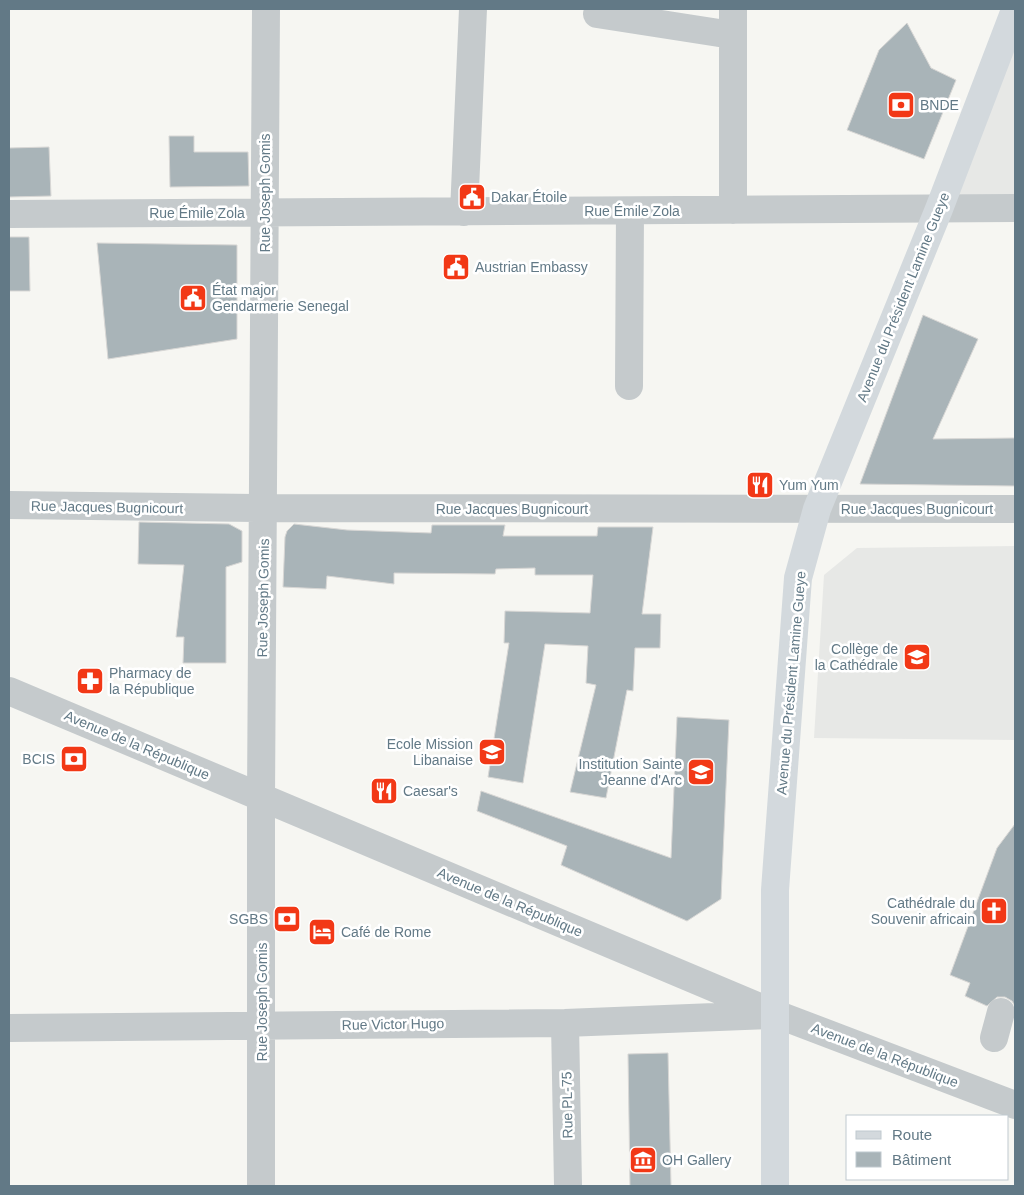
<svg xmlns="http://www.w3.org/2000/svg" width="1024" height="1195" font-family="Arial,sans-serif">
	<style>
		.built { fill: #e7e8e6 }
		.building { fill: #a9b4b8; stroke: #d8d7d5 }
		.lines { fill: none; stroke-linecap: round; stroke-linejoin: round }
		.minor { stroke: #c5cacc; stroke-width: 28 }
		.major { stroke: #d3d9dd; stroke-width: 28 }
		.labels { text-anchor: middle; stroke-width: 5; stroke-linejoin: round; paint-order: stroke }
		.poi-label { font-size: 14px; fill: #627986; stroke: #fff; text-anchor: start }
		.street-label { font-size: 14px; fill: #627986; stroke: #fff }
	</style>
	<rect width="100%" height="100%" fill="#f6f6f2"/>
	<path class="built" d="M1015 45V200H952Z
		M1015 546V740L814 738 824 575 857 548Z"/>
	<path class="building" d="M907 23 931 68 956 80 924 159 847 130 879 50Z
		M169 136H194V152H248L249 186 170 187Z
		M49 147 51 196 9 197V148Z
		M9 237H29L30 291H9Z
		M97 243 237 245V339L108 359Z
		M923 315 978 339 933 439 1015 438V486L860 484Z
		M139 522 229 524 242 531V562L226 567V663H183L184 637H176L184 565 138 564Z
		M294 524 347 530 431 533 432 525H505L503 536H597L598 527H653L642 614H661L660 648H635L633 691 627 690 606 798 570 792 596 685 586 683 588 646 545 644 523 783 488 777 509 643H504L505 611 590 613 593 575H535V568L496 569 495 574 394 573V584L327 576 326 589 283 587 285 537 287 531Z
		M677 717 729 720 721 899 687 921 561 865 567 846 477 811 481 791 671 858Z
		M1015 824V1006L1012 1001 1005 997H997L987 1006 965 996 970 983 950 975 997 848Z
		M668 1053 671 1186H630L628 1054Z"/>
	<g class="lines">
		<path class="minor" d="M733 9V210
			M597 14 732 35
			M464 212 473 9
			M9 214 1015 208
			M629 386 630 211
			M9 505 264 508 1015 509
			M9 691 776 1014 1015 1105
			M565 1023 568 1186
			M9 1028 565 1023 767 1015
			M994 1038 1001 1012
			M261 1186V797L266 9"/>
		<path class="major" d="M775 1186V890L798 578 817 509 939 209 1015 10"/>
	</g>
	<defs>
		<g id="bank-square" transform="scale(1.4375)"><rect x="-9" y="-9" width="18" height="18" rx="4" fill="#f23816" stroke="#fff"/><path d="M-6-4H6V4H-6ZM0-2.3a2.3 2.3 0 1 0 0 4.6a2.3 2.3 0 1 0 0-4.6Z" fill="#fff"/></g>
		<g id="civic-square" transform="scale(1.4375)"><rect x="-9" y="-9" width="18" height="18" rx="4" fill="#f23816" stroke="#fff"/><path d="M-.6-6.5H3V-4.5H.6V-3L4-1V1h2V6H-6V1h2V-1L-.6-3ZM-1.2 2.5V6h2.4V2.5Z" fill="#fff"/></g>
		<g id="restaurant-square" transform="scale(1.4375)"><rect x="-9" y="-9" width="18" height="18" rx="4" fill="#f23816" stroke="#fff"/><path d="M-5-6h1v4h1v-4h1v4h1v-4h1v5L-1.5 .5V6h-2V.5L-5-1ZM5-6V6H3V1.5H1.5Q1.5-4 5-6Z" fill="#fff"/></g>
		<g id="school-square" transform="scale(1.4375)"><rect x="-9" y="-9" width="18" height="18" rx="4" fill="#f23816" stroke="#fff"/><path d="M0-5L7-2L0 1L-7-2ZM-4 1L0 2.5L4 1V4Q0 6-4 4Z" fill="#fff"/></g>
		<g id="pharmacy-square" transform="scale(1.4375)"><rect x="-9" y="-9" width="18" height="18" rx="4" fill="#f23816" stroke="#fff"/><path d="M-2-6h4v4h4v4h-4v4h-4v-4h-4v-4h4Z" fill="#fff"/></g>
		<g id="church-square" transform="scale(1.4375)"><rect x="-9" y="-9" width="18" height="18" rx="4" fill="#f23816" stroke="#fff"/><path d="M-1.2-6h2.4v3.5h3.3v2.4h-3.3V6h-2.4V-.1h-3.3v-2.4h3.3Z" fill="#fff"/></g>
		<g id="hotel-square" transform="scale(1.4375)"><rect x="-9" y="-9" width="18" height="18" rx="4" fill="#f23816" stroke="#fff"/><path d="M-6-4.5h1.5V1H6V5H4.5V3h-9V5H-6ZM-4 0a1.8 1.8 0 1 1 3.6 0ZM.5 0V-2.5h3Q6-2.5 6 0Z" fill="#fff"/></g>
		<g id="museum-square" transform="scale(1.4375)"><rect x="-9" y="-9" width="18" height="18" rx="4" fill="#f23816" stroke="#fff"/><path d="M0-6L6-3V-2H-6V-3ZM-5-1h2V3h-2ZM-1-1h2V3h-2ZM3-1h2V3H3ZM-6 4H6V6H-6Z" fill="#fff"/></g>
	</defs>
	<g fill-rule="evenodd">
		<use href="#bank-square" x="901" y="105"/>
		<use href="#civic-square" x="472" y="197"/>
		<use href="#civic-square" x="456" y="267"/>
		<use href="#civic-square" x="193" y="298"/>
		<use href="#restaurant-square" x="760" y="485"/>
		<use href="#school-square" x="917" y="657"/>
		<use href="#pharmacy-square" x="90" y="681"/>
		<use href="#school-square" x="492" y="752"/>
		<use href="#bank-square" x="74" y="759"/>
		<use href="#school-square" x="701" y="772"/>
		<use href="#restaurant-square" x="384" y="791"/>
		<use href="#church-square" x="994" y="911"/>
		<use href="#bank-square" x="287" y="919"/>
		<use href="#hotel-square" x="322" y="932"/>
		<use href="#museum-square" x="643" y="1160"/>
	</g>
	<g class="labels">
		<g class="poi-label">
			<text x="920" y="110">BNDE</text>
			<text x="491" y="202">Dakar Étoile</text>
			<text x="475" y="272">Austrian Embassy</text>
			<text x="212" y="295">État major<tspan x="212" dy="16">Gendarmerie Senegal</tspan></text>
			<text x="779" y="490">Yum Yum</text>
			<text x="898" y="654" text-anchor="end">Collège de<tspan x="898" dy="16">la Cathédrale</tspan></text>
			<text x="109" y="678">Pharmacy de<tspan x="109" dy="16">la République</tspan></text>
			<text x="473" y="749" text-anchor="end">Ecole Mission<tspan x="473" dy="16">Libanaise</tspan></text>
			<text x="55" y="764" text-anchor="end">BCIS</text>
			<text x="682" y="769" text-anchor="end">Institution Sainte<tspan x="682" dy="16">Jeanne d'Arc</tspan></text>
			<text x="403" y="796">Caesar's</text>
			<text x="975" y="908" text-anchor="end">Cathédrale du<tspan x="975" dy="16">Souvenir africain</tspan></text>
			<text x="268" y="924" text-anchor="end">SGBS</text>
			<text x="341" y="937">Café de Rome</text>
			<text x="662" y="1165">OH Gallery</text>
		</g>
		<g class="street-label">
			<text transform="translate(265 193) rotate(-90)" y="5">Rue Joseph Gomis</text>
			<text x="632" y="216">Rue Émile Zola</text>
			<text x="197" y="218">Rue Émile Zola</text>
			<text transform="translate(903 297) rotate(-68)" y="5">Avenue du Président Lamine Gueye</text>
			<text transform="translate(107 507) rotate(1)" y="5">Rue Jacques Bugnicourt</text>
			<text x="512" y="514">Rue Jacques Bugnicourt</text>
			<text x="917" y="514">Rue Jacques Bugnicourt</text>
			<text transform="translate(263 598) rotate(-89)" y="5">Rue Joseph Gomis</text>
			<text transform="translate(791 683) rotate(-85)" y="5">Avenue du Président Lamine Gueye</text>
			<text transform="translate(137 745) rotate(23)" y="5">Avenue de la République</text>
			<text transform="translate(510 902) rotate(23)" y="5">Avenue de la République</text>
			<text transform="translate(262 1002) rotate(-90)" y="5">Rue Joseph Gomis</text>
			<text transform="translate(393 1024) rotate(-1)" y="5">Rue Victor Hugo</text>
			<text transform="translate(885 1055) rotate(21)" y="5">Avenue de la République</text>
			<text transform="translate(567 1105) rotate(-91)" y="5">Rue PL-75</text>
		</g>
	</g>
	<rect width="1024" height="1195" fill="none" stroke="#627986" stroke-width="20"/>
	<rect x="846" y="1115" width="162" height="65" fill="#ffffff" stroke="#c0c9cf"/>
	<rect x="856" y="1131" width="25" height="8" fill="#d3d9dd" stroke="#c0c9cf"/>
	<text x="892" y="1140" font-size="15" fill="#627986">Route</text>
	<rect x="856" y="1152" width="25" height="15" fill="#a9b4b8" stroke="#c0c9cf"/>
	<text x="892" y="1165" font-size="15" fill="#627986">Bâtiment</text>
</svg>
